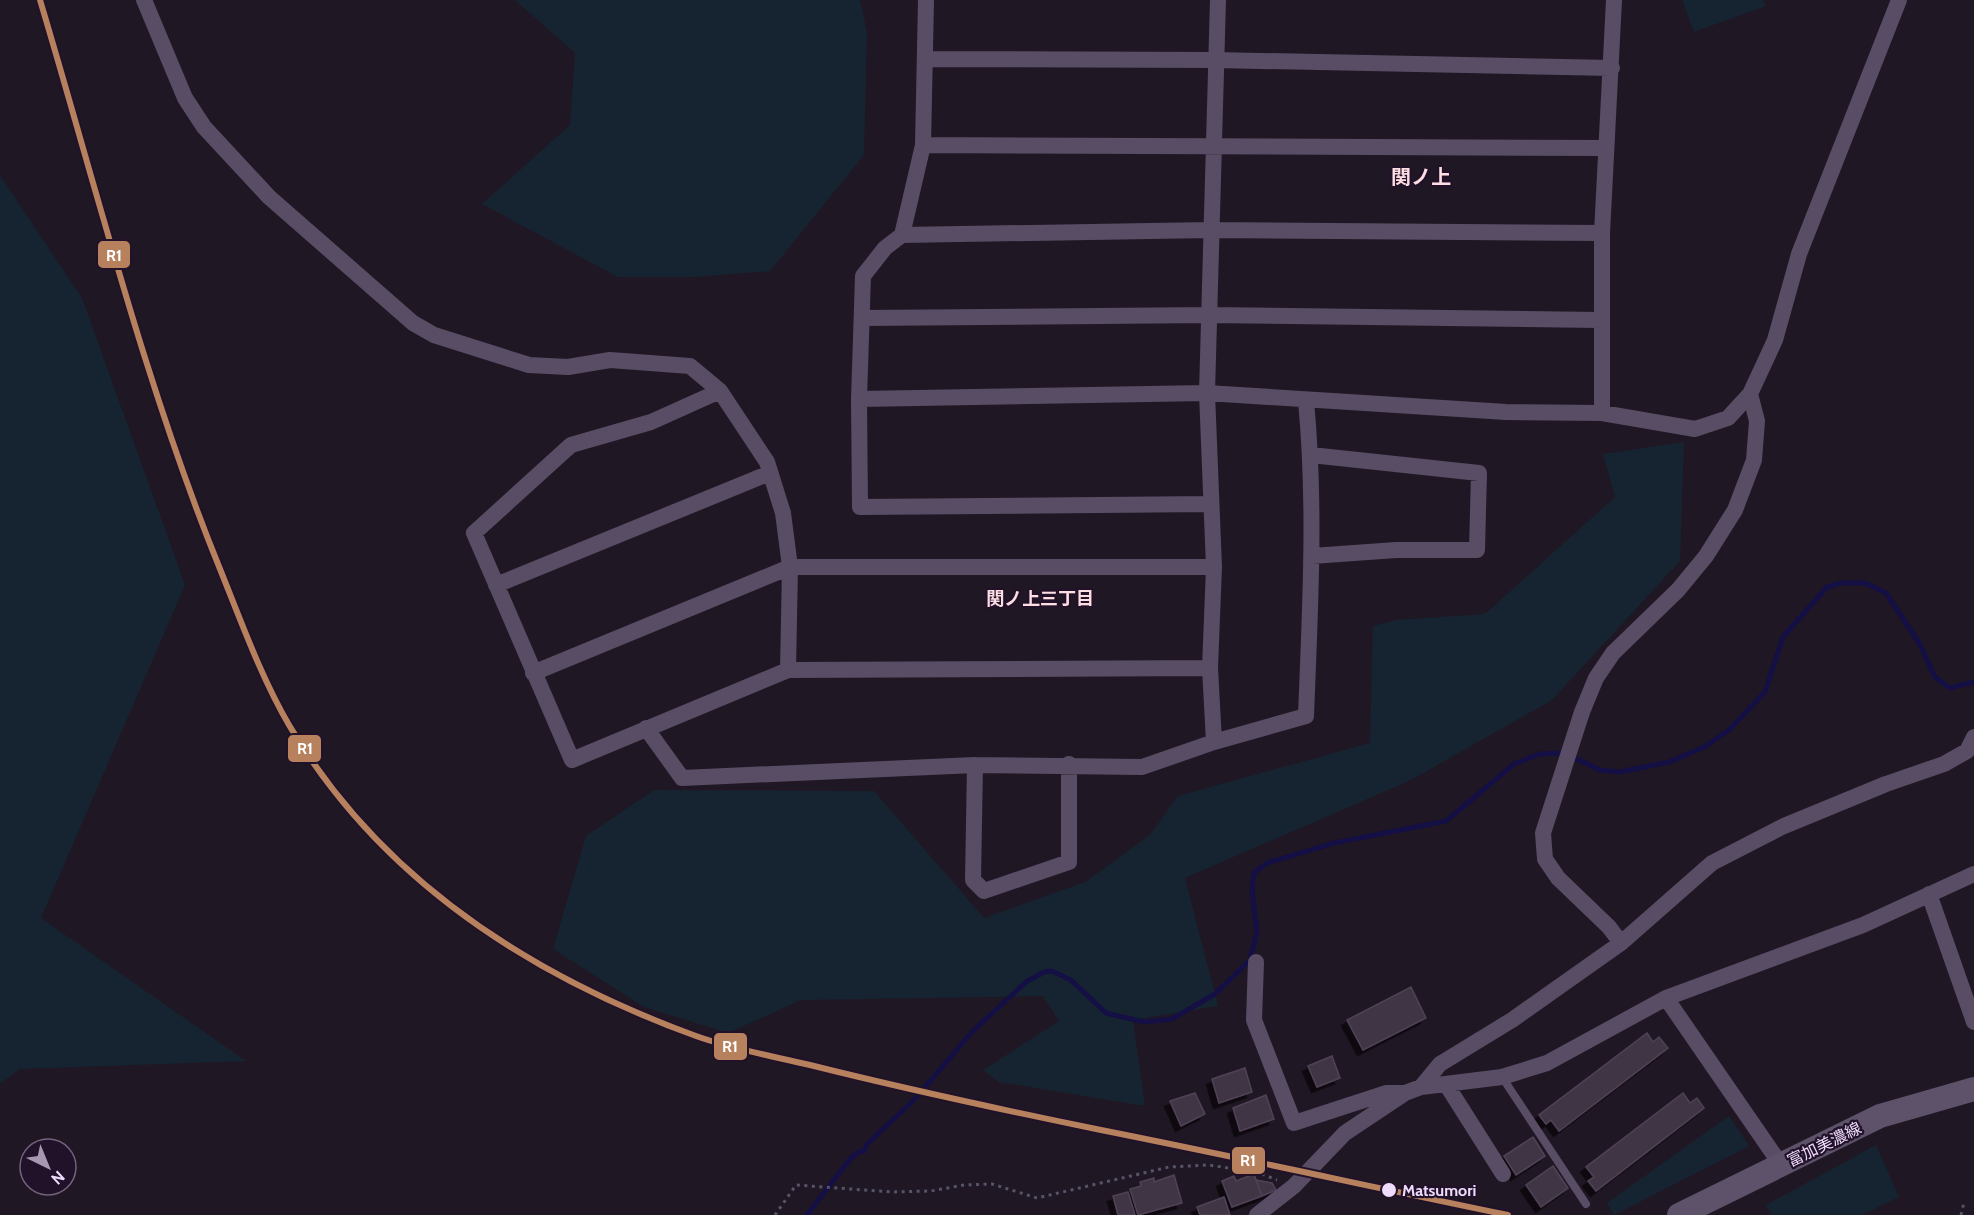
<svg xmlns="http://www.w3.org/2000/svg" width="1974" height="1215" font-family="Cabin,'Noto Sans JP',sans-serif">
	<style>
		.green { fill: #162431 }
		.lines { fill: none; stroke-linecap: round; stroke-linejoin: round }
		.stream { stroke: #140f44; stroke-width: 5 }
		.building { fill: #403645; stroke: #504256; stroke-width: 1.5; filter: url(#shadow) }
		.path { stroke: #555468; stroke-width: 3; stroke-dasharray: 3 4.5; stroke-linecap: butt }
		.service { stroke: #584d64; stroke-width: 8 }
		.minor { stroke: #584d64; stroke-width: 16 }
		.secondary { stroke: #5e516a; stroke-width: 24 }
		.rail-1-casing { stroke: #211229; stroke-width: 10 }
		.rail-1 { stroke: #b6815c; stroke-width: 6 }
		.stop-dot { fill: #efdcfd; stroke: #211229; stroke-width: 2 }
		.labels { text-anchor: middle; stroke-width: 4.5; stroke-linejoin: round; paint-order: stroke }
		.street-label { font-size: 16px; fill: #efdcfd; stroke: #211229 }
		.stop-label { font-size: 16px; font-weight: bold; fill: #efdcfd; stroke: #211229; text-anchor: start }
		.neighbourhood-label { font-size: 18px; font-weight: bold; fill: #fddee3; stroke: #211229 }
		.quarter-label { font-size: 20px; font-weight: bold; fill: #fddee3; stroke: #211229 }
		.line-badge { stroke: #211229; stroke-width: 2 }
		.badge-label { font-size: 16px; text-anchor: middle; font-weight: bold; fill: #fff }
	</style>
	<defs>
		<filter id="shadow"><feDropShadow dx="-5.5" dy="5.5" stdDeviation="0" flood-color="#0009"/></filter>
	</defs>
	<rect width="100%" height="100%" fill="#201724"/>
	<path class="green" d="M515 0H860L867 32 864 155 770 271 694 277H618L482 204 570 125 575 53Z
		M1682 0H1763L1766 6 1694 32Z
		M0 175 82 298 185 585 41 918 246 1061 20 1069 0 1084Z
		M1684 442 1680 561 1552 700 1411 780 1185 878 1218 1006 1133 1020 1145 1106 999 1082 983 1070 1059 1021 1043 996 801 1000 728 1033 644 1007 553 949 586 836 654 790 874 791 984 918 1085 882 1150 835 1178 796 1370 743 1373 626 1396 620 1485 614 1615 497 1603 454Z
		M1729 1116 1749 1146 1614 1215 1607 1203Z
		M1876 1145 1899 1197 1862 1215H1772L1766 1205Z"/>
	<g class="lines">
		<path class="stream" d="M807 1215 850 1159 858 1152 864 1151 867 1144 914 1100 973 1031 1026 982 1044 972 1052 971 1071 980 1106 1013 1144 1022 1172 1019 1215 994 1250 960 1257 932 1252 890 1254 873 1267 863 1334 843 1446 821 1514 764 1540 754 1564 753 1600 770 1620 772 1669 762 1704 747 1729 730 1765 692 1783 637 1827 587 1841 583H1865L1886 593 1919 643 1935 677 1950 688 1974 682"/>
	</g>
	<path class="building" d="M1411 987 1426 1018 1363 1050 1347 1020Z
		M1647 1033 1653 1042 1659 1037 1668 1048 1559 1131 1551 1120 1546 1124 1539 1115Z
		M1332 1056 1340 1078 1317 1087 1308 1066Z
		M1245 1068 1252 1092 1219 1103 1212 1079Z
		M1195 1093 1205 1114 1181 1126 1170 1101Z
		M1683 1093 1690 1103 1697 1098 1704 1108 1596 1191 1588 1181 1594 1177 1586 1167Z
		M1266 1095 1274 1119 1240 1131 1233 1108Z
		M1533 1137 1545 1156 1516 1175 1504 1156Z
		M1553 1166 1568 1188 1541 1207 1526 1185Z
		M1254 1174 1262 1196 1232 1207 1222 1181 1234 1176 1236 1181Z
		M1174 1175 1182 1203 1138 1215 1130 1189 1141 1186 1140 1182 1154 1178V1182Z
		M1256 1180 1272 1183 1276 1190 1262 1196Z
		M1128 1192 1135 1215H1118L1113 1196Z
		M1224 1197 1230 1215H1200L1197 1207Z"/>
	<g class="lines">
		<path class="path" d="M775 1215 796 1185 892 1192 931 1191 964 1185 992 1184 1037 1198 1169 1167 1208 1165 1257 1172 1277 1180
			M1961 1215 1964 1202"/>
		<path class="service" d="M1502 1077 1586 1204"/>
		<path class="minor" d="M144 0 185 98 204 127 269 197 413 323 434 335 529 365 568 367 610 360 690 366 720 391 767 462 783 513 790 567 788 670
			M927 59 1215 60 1612 68
			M923 145 1606 148
			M902 235 923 145 926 0
			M862 318 1209 315 1601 320
			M720 391 651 422 571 445 474 533 572 760 788 670 1210 668
			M859 399 1207 393 1506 412 1602 413 1695 429 1728 418 1750 394
			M1602 413V233L1614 0
			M1311 455 1479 473 1477 550H1396L1312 556
			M1211 504 860 507 859 399 863 276 885 248 902 235 1210 230 1602 233
			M496 585 770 473
			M533 673 790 567H1214
			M646 728 682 778 975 765 1142 767 1214 742 1306 716C1310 611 1316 506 1306 401
			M1214 742 1210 668 1214 567 1207 393 1218 0
			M975 765 973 880 984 891 1069 862V764
			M1929 894 1974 1022
			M1621 943 1609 927 1558 878 1545 859 1543 833 1582 712 1596 678 1613 653 1678 590 1706 556 1735 510 1754 460 1757 421 1750 394 1775 340 1799 254 1899 0
			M1256 962 1254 1020 1294 1123 1386 1093H1402
			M1666 998 1781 1165
			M1446 1084 1503 1174
			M1421 1087 1440 1064 1512 1020 1621 943 1712 863 1784 826 1886 784 1944 764 1967 751 1974 737
			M1257 1215 1294 1186 1345 1133 1405 1093 1421 1087 1502 1077 1547 1063 1666 998 1863 925 1974 874"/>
		<path class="secondary" d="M1679 1215 1880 1116 1974 1089"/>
		<g class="rail-1-casing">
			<path id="rail-1" d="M40 0C97 190 145 385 220 569 241 621 261 677 289 725 380 879 531 976 696 1036 732 1049 772 1056 810 1065 906 1089 1003 1110 1101 1130 1237 1157 1372 1187 1508 1215"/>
		</g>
		<use href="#rail-1" class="rail-1"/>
	</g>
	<circle class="stop-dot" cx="1389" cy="1190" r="8"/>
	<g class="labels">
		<g class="street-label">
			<text transform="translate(1824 1144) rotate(-26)" y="6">富加美濃線</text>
		</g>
		<g class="stop-label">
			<text x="1402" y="1196">Matsumori</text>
		</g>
		<g class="neighbourhood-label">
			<text x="1040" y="605">関ノ上三丁目</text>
		</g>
		<g class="quarter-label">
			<text x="1421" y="184">関ノ上</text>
		</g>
	</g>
	<g class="line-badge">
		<rect x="97" y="240" width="34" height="29" rx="6" fill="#b6815c"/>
		<rect x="287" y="734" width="35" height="29" rx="6" fill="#b6815c"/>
		<rect x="713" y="1032" width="35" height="29" rx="6" fill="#b6815c"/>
		<rect x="1231" y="1146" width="35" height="29" rx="6" fill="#b6815c"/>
	</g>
	<g class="badge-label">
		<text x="114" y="261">R1</text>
		<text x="305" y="754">R1</text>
		<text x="730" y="1052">R1</text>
		<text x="1248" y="1166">R1</text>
	</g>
	<g transform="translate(48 1167) rotate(137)"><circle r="28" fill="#211229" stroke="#73637e" stroke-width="1.5"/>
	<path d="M0-4.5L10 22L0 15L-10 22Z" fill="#a797b1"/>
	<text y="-9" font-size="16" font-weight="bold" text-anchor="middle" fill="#efdcfd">N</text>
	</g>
</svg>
